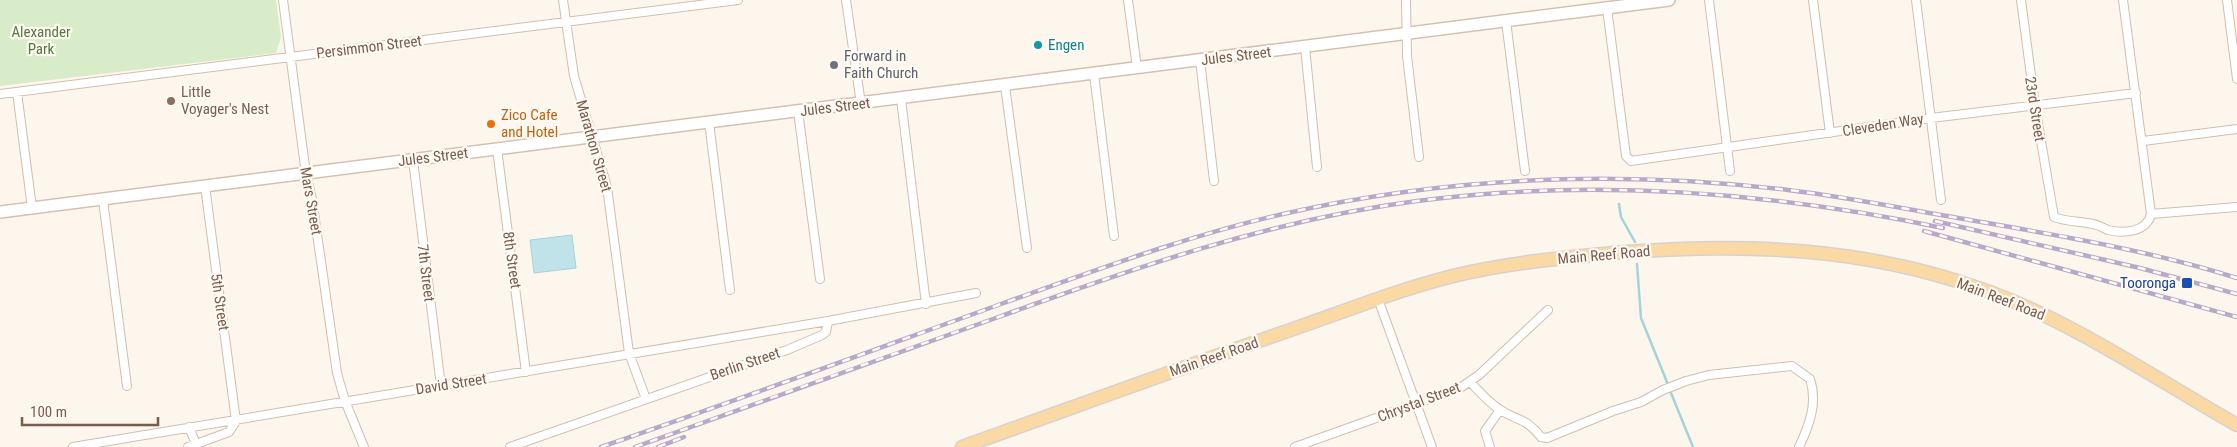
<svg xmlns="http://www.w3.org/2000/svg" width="2237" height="447" font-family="'Roboto Condensed',sans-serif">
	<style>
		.green { fill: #d8ecc9 }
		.water { fill: #bfe3e8; stroke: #a5d3da }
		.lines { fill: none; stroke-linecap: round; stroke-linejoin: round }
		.stream { stroke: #a5d3da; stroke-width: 2.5 }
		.street-casing { stroke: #d1beb0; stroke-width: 10 }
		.secondary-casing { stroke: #d6c0b0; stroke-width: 14 }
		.primary-casing { stroke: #dad1cd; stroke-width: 15 }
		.street { stroke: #fff; stroke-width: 8 }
		.secondary { stroke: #fff; stroke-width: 11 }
		.primary { stroke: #fbd9a5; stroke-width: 12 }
		.rail-casing { stroke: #b9a8c9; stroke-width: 4.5 }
		.rail { stroke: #fffaf3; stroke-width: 2.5; stroke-dasharray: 8; stroke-linecap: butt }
		.culture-dot { fill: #0f9aa8; stroke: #fffaf3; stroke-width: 2 }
		.worship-dot { fill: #6b7280; stroke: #fffaf3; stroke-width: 2 }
		.education-dot { fill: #8d6e63; stroke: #fffaf3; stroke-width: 2 }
		.food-dot { fill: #e8710a; stroke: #fffaf3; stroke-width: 2 }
		.transit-dot { fill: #1a4fb4; stroke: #fffaf3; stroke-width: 2 }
		.labels { text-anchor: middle; stroke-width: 4.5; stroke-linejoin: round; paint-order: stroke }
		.park-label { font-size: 15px; fill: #537a41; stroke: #fffaf3 }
		.culture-label { font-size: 15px; fill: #0d838f; stroke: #fffaf3; text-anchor: start }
		.street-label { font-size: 15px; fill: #7a5c4d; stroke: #fffaf3 }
		.worship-label { font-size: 15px; fill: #5b616d; stroke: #fffaf3; text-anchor: start }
		.education-label { font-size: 15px; fill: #785e54; stroke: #fffaf3; text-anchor: start }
		.food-label { font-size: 15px; fill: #c56008; stroke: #fffaf3; text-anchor: start }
		.transit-label { font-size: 15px; fill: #164399; stroke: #fffaf3; text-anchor: end }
	</style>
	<rect width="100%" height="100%" fill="#fdf6ec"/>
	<path class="green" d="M0 0H276L281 37 276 53 0 86Z"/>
	<path class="water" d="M572 235 576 268 534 273 530 240Z"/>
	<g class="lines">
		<path class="stream" d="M1619 204 1621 217 1635 242
			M1637 264 1641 318 1669 387
			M1671 393 1693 447"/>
		<g class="street-casing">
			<path id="street" d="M283 0 306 174 312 199 337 373 345 401 364 447
				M563 0 574 76 607 187 629 353 646 399
				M846 0 861 104
				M1128 0 1137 68
				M1406 0 1407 56 1419 157
				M1709 0 1730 171
				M1813 0 1830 133
				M1916 0 1941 200
				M2021 0 2035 106 2054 217C2066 222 2081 221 2093 224 2099 225 2103 228 2108 230 2124 234 2147 232 2151 214L2237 207
				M2123 0 2151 214
				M2227 0 2237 79
				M1607 8 1626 156 1631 161 1931 118 2136 93
				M1506 21 1525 171
				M1305 47 1317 167
				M1200 60 1214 181
				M1094 74 1114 236
				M1005 86 1027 248
				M17 92 32 208
				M0 94 738 0
				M901 99 926 304
				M798 111 820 279
				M709 122 730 290
				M2143 141 2237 129
				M497 149 526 372
				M413 160 441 386
				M103 200 127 386
				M1378 299 1432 447
				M1470 382C1479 391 1488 402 1499 409 1517 422 1523 415 1541 437L1547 438 1613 411 1641 402 1663 390 1686 381 1709 375 1792 366 1810 379C1818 403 1809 426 1799 447
				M189 427 196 444
				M73 447 828 321
				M188 447 229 432 236 421 205 186
				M510 447 787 350 822 335 826 332 828 321 976 293
				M1295 447 1460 388 1479 375 1548 310
				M1490 447 1485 431 1500 410"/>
		</g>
		<g class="secondary-casing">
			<path id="secondary" d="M0 212 1669 0"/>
		</g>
		<g class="primary-casing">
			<path id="primary" d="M962 447C1074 407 1186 366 1299 327 1350 309 1401 289 1453 276 1506 263 1560 258 1614 253 1740 243 1860 246 1981 289 2073 321 2152 377 2237 425"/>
		</g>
		<use href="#street" class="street"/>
		<use href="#secondary" class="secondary"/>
		<use href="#primary" class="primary"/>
		<g class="rail-casing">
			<path id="rail" d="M1935 221 2140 268 2237 294
				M1924 231 2237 317
				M601 447C735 401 868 352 1001 304 1094 271 1186 236 1283 214 1450 176 1618 170 1788 190 1847 197 1905 209 1964 219 2056 235 2148 250 2237 278
				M635 447C754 404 873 361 993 319 1131 269 1270 220 1417 201 1593 178 1770 192 1943 228
				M658 447 684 437"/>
		</g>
		<use href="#rail" class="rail"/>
	</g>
	<circle class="culture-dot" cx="1038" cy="45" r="5"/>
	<circle class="worship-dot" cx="834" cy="65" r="5"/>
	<circle class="education-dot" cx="171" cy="101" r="5"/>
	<circle class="food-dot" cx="491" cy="124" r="5"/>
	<rect class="transit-dot" x="2181" y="277" width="12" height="12" rx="2.5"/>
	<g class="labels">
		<g class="park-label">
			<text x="41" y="37">Alexander<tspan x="41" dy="17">Park</tspan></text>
		</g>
		<g class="culture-label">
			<text x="1048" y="50">Engen</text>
		</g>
		<g class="street-label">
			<text transform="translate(369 47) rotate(-7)" y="5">Persimmon Street</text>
			<text transform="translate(1236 56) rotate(-7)" y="5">Jules Street</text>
			<text transform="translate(835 107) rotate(-7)" y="5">Jules Street</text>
			<text transform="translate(2035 109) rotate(81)" y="5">23rd Street</text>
			<text transform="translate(1883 125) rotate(-9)" y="5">Cleveden Way</text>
			<text transform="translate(594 146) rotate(74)" y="5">Marathon Street</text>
			<text transform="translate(433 157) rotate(-7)" y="5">Jules Street</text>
			<text transform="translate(311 201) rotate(80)" y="5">Mars Street</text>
			<text transform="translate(1604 255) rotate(-5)" y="5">Main Reef Road</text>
			<text transform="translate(512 260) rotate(82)" y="5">8th Street</text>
			<text transform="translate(426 273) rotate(83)" y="5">7th Street</text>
			<text transform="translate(2001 299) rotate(21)" y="5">Main Reef Road</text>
			<text transform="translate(220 302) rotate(82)" y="5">5th Street</text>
			<text transform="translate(1214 357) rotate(-19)" y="5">Main Reef Road</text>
			<text transform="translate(745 364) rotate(-19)" y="5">Berlin Street</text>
			<text transform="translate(451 384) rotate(-9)" y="5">David Street</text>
			<text transform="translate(1419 402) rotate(-21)" y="5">Chrystal Street</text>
		</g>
		<g class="worship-label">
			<text x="844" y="61">Forward in<tspan x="844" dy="17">Faith Church</tspan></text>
		</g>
		<g class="education-label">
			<text x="181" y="97">Little<tspan x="181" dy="17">Voyager's Nest</tspan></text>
		</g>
		<g class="food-label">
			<text x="501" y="120">Zico Cafe<tspan x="501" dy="17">and Hotel</tspan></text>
		</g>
		<g class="transit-label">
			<text x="2176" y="288">Tooronga</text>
		</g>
	</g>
	<path d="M22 417v8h136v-8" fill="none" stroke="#7a5c4d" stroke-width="2.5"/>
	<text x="30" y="417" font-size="15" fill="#7a5c4d" stroke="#fffaf3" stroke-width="4" paint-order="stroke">100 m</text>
</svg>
